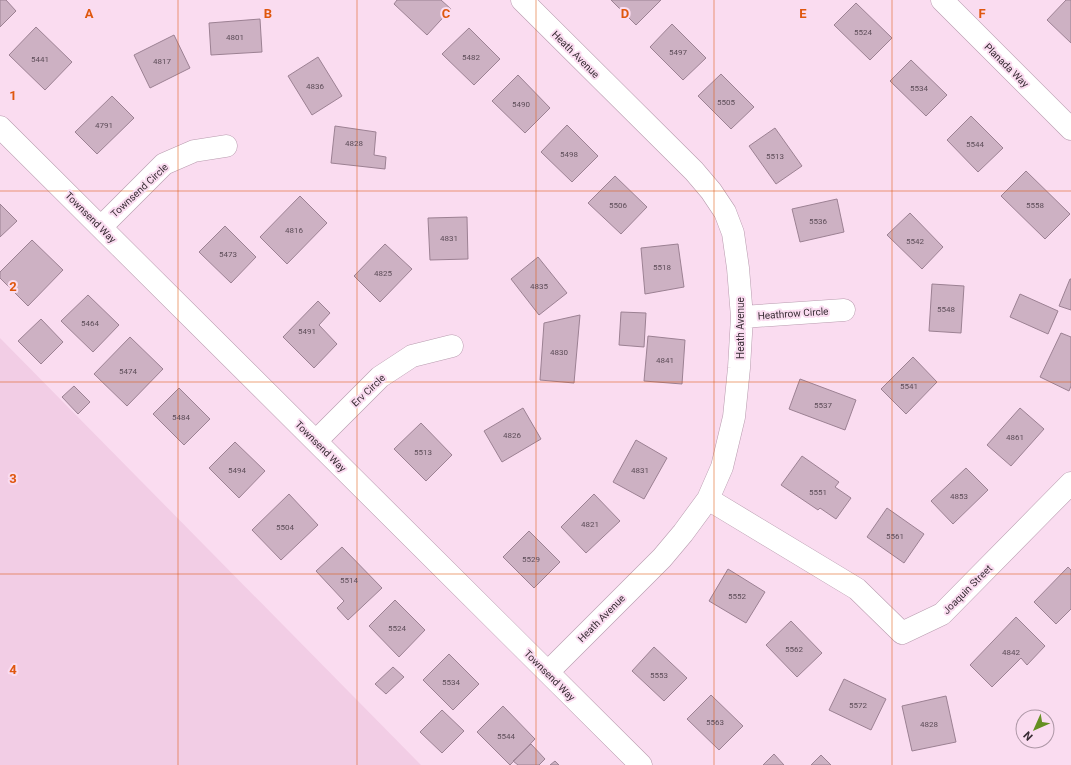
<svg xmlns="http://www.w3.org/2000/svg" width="1071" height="765" font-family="Roboto,sans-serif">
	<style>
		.built { fill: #f2cde5 }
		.building { fill: #cdb1c3; stroke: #9c8193 }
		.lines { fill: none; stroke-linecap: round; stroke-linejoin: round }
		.minor-casing { stroke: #b89bae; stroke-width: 23 }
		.minor { stroke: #fff; stroke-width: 22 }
		.grid { fill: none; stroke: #df570e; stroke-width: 1; stroke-opacity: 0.55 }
		.labels { text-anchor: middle; stroke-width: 4; stroke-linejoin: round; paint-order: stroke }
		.number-label { font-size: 8px; fill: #5d4d58 }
		.street-label { font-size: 10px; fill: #382c34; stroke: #fadcf0 }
		.grid-label { font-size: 13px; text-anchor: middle; font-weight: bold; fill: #df570e; stroke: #fadcf0; stroke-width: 4; stroke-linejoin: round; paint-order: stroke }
	</style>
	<rect width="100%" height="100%" fill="#fadcf0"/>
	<path class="built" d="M0 338 421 765H0Z"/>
	<path class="building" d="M0 0H6L16 11 0 27Z
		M397 0H441L451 9 427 35 394 4Z
		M611 0H661L636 25Z
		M1066 0H1071V43L1047 20Z
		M856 3 892 38 870 60 834 25Z
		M260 19 262 52 211 55 209 23Z
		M672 24 706 58 683 80 650 47Z
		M36 27 72 62 45 90 9 55Z
		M469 28 500 59 474 85 442 54Z
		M174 35 190 68 150 88 134 55Z
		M318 57 342 96 312 115 288 76Z
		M911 60 947 95 926 116 890 81Z
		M721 74 754 107 731 129 698 96Z
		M518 75 550 108 525 133 492 101Z
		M112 96 134 118 97 154 75 132Z
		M971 116 1003 148 978 172 947 140Z
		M567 125 598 156 572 182 541 152Z
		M335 126 376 132 374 155 386 157 385 169 331 163Z
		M775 128 802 166 776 184 749 146Z
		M1026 171 1070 214 1045 239 1001 196Z
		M615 176 647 207 621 234 588 203Z
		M300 196 327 223 287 264 260 237Z
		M837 199 844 232 800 242 792 209Z
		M0 204 17 221 0 237Z
		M910 213 943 247 922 269 887 235Z
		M467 217 468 259 430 260 428 218Z
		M225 226 256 257 231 283 199 252Z
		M32 240 63 270 28 306 0 278V272Z
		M385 244 412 269 380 302 354 276Z
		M678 244 684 287 645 294 641 248Z
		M538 257 567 293 539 315 511 279Z
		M1070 279H1071V310L1059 306Z
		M932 284 964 286 961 333 929 331Z
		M1020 294 1058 311 1048 334 1010 317Z
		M88 295 119 325 93 352 61 321Z
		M318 301 330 313 319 325 337 344 314 368 283 337Z
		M621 312 646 313 644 347 619 345Z
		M580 315 574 383 540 380 544 323Z
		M41 319 63 342 41 364 18 341Z
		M1061 333 1071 337V386L1069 391 1040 377Z
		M648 336 685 340 682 384 644 381Z
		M130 337 163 369 127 406 94 374Z
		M913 357 937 382 906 414 881 389Z
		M800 379 856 400 845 430 789 409Z
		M74 386 90 402 78 414 62 397Z
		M179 388 210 419 184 445 153 414Z
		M523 408 541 439 502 462 484 431Z
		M1020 408 1044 429 1011 466 987 445Z
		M421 423 452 455 426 481 394 449Z
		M636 440 667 458 644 499 613 482Z
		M235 442 265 471 239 498 209 468Z
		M802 456 839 482 835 487 851 498 836 519 820 508 818 510 781 485Z
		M966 468 988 490 953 524 931 501Z
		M289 494 318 525 281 560 252 530Z
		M594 494 620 521 586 553 561 527Z
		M887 508 924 534 904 563 867 537Z
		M529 531 560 562 534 588 503 557Z
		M342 547 382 588 348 620 337 608 344 601 316 571Z
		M1068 567 1071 570V609L1056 624 1034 602Z
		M728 569 765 592 746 623 709 601Z
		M395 600 425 630 399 657 369 626Z
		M1016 617 1045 646 1027 665 1021 658 992 687 970 665Z
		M791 621 822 653 797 677 766 645Z
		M654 647 687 678 664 701 632 671Z
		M449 654 479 684 453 710 423 680Z
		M393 667 404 677 386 694 375 684Z
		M844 679 886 699 871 730 829 710Z
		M711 695 743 726 719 750 687 719Z
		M946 696 956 742 912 751 902 706Z
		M503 706 535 739 510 765 477 732Z
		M442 710 464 731 442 753 420 732Z
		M531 744 545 759 539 765H518L513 761Z
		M774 754 784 765H763Z
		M821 755 831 765H811Z
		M555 761 559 765H550Z"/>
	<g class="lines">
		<g class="minor-casing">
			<path id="minor" d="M522 0 694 171 711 191 725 212 733 233 738 268 742 317 739 368 734 417 722 467 708 499 683 533 662 558 548 672
				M942 0 1071 129
				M0 127 641 765
				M101 227 164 164 194 151 226 146
				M742 317 844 310
				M316 441 380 377 412 356 452 346
				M708 499 857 589 902 633 942 614 1071 483"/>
		</g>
		<use href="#minor" class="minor"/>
	</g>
	<path class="grid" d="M178 0V765M357 0V765M536 0V765M714 0V765M892 0V765M0 191H1071M0 382H1071M0 574H1071"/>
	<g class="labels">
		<g class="number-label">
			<text x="863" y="35">5524</text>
			<text x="235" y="40">4801</text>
			<text x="678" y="55">5497</text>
			<text x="471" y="60">5482</text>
			<text x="40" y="62">5441</text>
			<text x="162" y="64">4817</text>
			<text x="315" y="89">4836</text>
			<text x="919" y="91">5534</text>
			<text x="726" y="105">5505</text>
			<text x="521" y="107">5490</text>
			<text x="104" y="128">4791</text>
			<text x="354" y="146">4828</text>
			<text x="975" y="147">5544</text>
			<text x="569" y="157">5498</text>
			<text x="775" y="159">5513</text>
			<text x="618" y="208">5506</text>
			<text x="1035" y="208">5558</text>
			<text x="818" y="224">5536</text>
			<text x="294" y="233">4816</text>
			<text x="449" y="241">4831</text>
			<text x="915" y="244">5542</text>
			<text x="228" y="257">5473</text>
			<text x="662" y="270">5518</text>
			<text x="383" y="276">4825</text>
			<text x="539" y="289">4835</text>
			<text x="946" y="312">5548</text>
			<text x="90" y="326">5464</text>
			<text x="307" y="334">5491</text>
			<text x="559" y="355">4830</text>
			<text x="665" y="363">4841</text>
			<text x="128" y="374">5474</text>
			<text x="909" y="389">5541</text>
			<text x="823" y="408">5537</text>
			<text x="181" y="420">5484</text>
			<text x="512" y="438">4826</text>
			<text x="1015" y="440">4861</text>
			<text x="423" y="455">5513</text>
			<text x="237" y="473">5494</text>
			<text x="640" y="473">4831</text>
			<text x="818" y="495">5551</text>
			<text x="959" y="499">4853</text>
			<text x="590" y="527">4821</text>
			<text x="285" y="530">5504</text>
			<text x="895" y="539">5561</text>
			<text x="531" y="562">5529</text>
			<text x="349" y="583">5514</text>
			<text x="737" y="599">5552</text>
			<text x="397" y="631">5524</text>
			<text x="794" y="652">5562</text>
			<text x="1011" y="655">4842</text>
			<text x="659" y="678">5553</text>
			<text x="451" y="685">5534</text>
			<text x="858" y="708">5572</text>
			<text x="715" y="725">5563</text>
			<text x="929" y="727">4828</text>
			<text x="506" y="739">5544</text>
		</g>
		<g class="street-label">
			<text transform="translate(576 54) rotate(45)" y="4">Heath Avenue</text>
			<text transform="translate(1007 65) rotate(45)" y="4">Planada Way</text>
			<text transform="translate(139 190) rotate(-43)" y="4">Townsend Circle</text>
			<text transform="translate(91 217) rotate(45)" y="4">Townsend Way</text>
			<text transform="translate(793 313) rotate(-4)" y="4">Heathrow Circle</text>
			<text transform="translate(740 328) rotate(-90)" y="4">Heath Avenue</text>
			<text transform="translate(368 390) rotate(-43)" y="4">Erv Circle</text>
			<text transform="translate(321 446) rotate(45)" y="4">Townsend Way</text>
			<text transform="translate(967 589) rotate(-45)" y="4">Joaquin Street</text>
			<text transform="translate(601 618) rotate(-45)" y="4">Heath Avenue</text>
			<text transform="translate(550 675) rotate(45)" y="4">Townsend Way</text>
		</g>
	</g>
	<g class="grid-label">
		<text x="89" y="18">A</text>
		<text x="268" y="18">B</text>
		<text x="446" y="18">C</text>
		<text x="625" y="18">D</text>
		<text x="803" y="18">E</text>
		<text x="982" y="18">F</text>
		<text x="13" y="100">1</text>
		<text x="13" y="291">2</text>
		<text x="13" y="483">3</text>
		<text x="13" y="674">4</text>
	</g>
	<g transform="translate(1035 729) rotate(225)"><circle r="19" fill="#fadcf0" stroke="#ac96a5"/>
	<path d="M0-3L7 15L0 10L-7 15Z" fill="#648f21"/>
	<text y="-6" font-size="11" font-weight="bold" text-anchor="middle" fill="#382c34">N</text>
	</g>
</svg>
